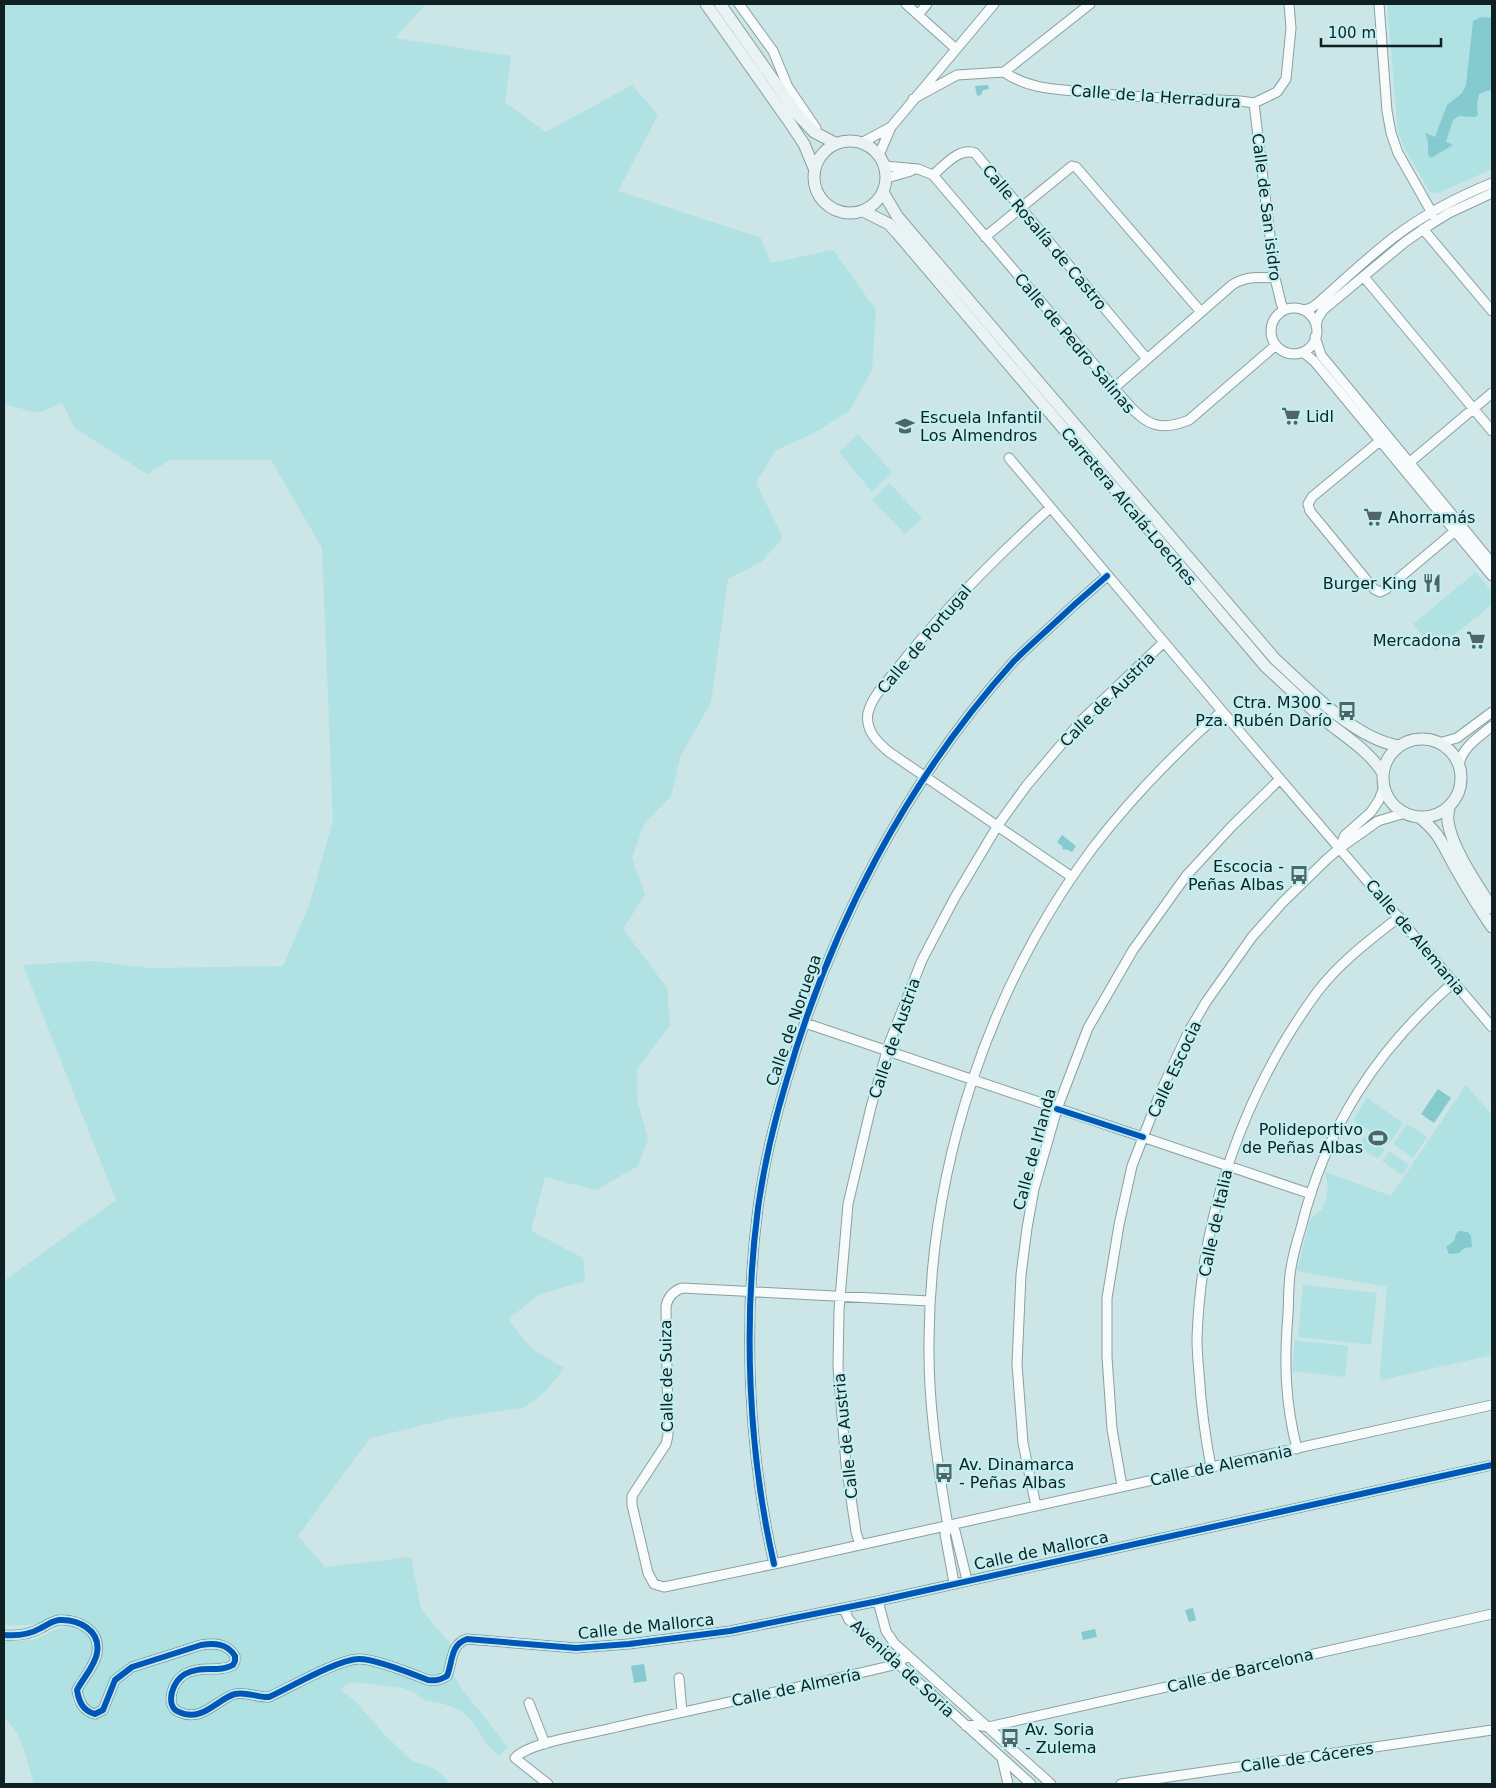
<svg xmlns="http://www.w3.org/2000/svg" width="1496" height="1788" font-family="'DejaVu Sans',sans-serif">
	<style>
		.green { fill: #b0e1e3 }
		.water { fill: #85cace }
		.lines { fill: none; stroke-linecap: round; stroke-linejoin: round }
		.minor-casing { stroke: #8c9fa0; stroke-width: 11 }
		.secondary-casing { stroke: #8c9fa0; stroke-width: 13 }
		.minor { stroke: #f7fbfb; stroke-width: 9 }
		.secondary { stroke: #e9f3f4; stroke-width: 11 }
		.cycleway-casing { stroke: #c2eff1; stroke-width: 9 }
		.cycleway { stroke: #0057b8; stroke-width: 6 }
		.labels { text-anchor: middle; stroke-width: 4.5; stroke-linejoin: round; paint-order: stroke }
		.street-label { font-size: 16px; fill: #0e2021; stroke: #c2eff1 }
		.poi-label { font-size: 16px; fill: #0e2021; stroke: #c2eff1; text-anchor: start }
	</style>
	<rect width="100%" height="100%" fill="#cce5e6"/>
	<path class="green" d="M4 4H426L395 38 511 56 505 102 546 132 632 85 658 115 618 191 761 238 771 263 833 250 876 310 872 370 849 411 814 433 776 450 756 483 783 538 761 562 728 579 711 702 681 755 671 796 644 824 632 858 645 895 623 929 667 988 670 1025 637 1069V1100L648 1139 638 1166 596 1190 545 1177 531 1231 583 1258 585 1281 540 1294 508 1319 531 1348 564 1368 547 1390 523 1408 452 1418 370 1438 298 1536 325 1567 411 1557 421 1609 451 1645 447 1665 462 1689 508 1747 499 1756 487 1744 472 1721 460 1710 444 1704 424 1700 414 1692 403 1688 352 1682 340 1689 355 1701 385 1735 412 1761 431 1767 441 1774 451 1784H34C27 1761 22 1733 4 1717V1640C14 1641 25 1642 35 1639 52 1634 63 1619 82 1631 107 1649 81 1666 74 1685 72 1691 72 1698 73 1704L82 1700 80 1689 97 1662V1633C72 1608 66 1617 36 1624 26 1626 14 1625 4 1625V1281L116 1200 23 965 90 961 150 968 283 966 310 903 333 821 322 548 271 460H170L147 474 75 428 62 403 38 413 4 404Z
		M1391 4H1492V169L1438 193 1430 192 1405 149 1398 131 1387 5Z
		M858 434 892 472 872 492 839 452Z
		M889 483 922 518 905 534 872 500Z
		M1476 572 1492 592V604L1435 651 1413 624Z
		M1466 1085 1492 1115V1355L1381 1380 1380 1371 1387 1287 1297 1271 1310 1220 1322 1209 1326 1199 1328 1187 1325 1172 1391 1196Z
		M1367 1098 1403 1123 1389 1144 1353 1120Z
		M1407 1124 1427 1137 1413 1158 1393 1144Z
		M1365 1136 1385 1149 1378 1159 1358 1146Z
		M1389 1151 1409 1165 1402 1175 1382 1161Z
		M1303 1285 1377 1293 1371 1345 1298 1337Z
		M1295 1340 1348 1346 1345 1377 1292 1371Z"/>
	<path class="water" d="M1481 17 1492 18V91L1489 90 1479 94 1477 103 1478 115 1475 117 1459 116 1453 120 1446 142 1453 145 1431 158 1428 155V141L1425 133 1435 137 1447 105 1462 93 1466 85 1473 21Z
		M988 85 989 89 983 90 981 95 977 96 975 86Z
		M1062 835 1076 846 1072 852 1066 849 1063 850 1062 846 1057 842Z
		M1438 1089 1451 1098 1434 1123 1421 1114Z
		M1459 1231 1468 1232 1471 1236 1472 1247 1464 1248 1459 1253 1449 1254 1446 1247 1454 1241 1456 1234Z
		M1193 1608 1196 1620 1189 1622 1185 1610Z
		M1095 1629 1097 1637 1083 1640 1081 1632Z
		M644 1664 647 1681 634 1683 631 1666Z"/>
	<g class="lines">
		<g class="minor-casing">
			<path id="minor" d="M739 4 773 51 788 87 816 128
				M906 4 956 49
				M1379 4 1387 111 1391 133 1398 153 1436 220
				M918 15 927 4
				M1004 72C1028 89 1056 89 1084 92 1136 98 1188 99 1240 101L1254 103 1277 92 1286 79 1291 28 1289 4
				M913 99 957 75 1004 72 1090 4
				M1254 103 1275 278 1281 303 1284 310
				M863 142 891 127
				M879 155 891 127 994 4
				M885 166 918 169 933 175 1127 403C1146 425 1160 432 1189 420L1276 345
				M933 175C944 166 959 147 975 153L1147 359
				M887 178 911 171
				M1423 229 1492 311
				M985 237 1072 166 1076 167 1201 312
				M1364 277 1492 431
				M1271 331a23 23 0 1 1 46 0a23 23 0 1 1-46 0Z
				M1303 310 1311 308 1317 304C1344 280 1372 253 1401 232 1430 211 1460 196 1492 183
				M1316 326 1318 318 1323 310 1405 242 1431 224 1449 213 1492 193
				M1315 337 1321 355 1492 563
				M1303 352 1314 361 1492 576
				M1114 388 1232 285C1245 276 1260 277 1275 278
				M1381 440 1312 497 1308 504 1310 511 1374 589 1380 592 1386 589 1455 531
				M1009 458 1222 711 1492 1027
				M1409 463 1492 393
				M1050 508C995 558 943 610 897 669 887 682 872 696 868 713 865 730 877 742 889 752L1072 877
				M1439 743 1457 738 1492 712
				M1459 765C1462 747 1479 737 1492 726
				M1340 847 1345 835 1371 812 1379 800 1384 787
				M805 1023 1311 1194
				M930 1301 682 1288C673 1291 668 1297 666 1306L668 1435 666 1444 632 1496V1505L648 1573 654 1584 664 1587 774 1564 1492 1405
				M1297 1449C1285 1402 1284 1362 1288 1314 1289 1299 1288 1283 1291 1268 1293 1255 1297 1241 1301 1228 1326 1127 1376 1050 1454 982
				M1211 1467C1205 1436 1201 1405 1199 1373 1198 1362 1197 1351 1197 1339 1201 1215 1244 1091 1318 991 1340 962 1370 940 1399 917
				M1122 1486 1112 1429 1107 1357V1298L1119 1225 1132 1166 1161 1091 1189 1031 1206 1002 1252 937 1282 903 1327 859 1340 848 1378 821 1405 813
				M1036 1506 1023 1443 1017 1364 1021 1275 1027 1228 1034 1189 1057 1109 1088 1028 1133 950 1186 876 1232 826 1280 779
				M949 1526 945 1534 954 1583
				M860 1545 856 1532 846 1464 838 1368 839 1310 848 1204 871 1107 889 1044 922 960 954 899 998 825 1027 785 1082 720 1164 642
				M774 1564C748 1451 743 1323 758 1208 764 1164 774 1122 787 1079 831 926 907 780 1014 661 1024 651 1035 641 1046 631 1066 612 1086 594 1107 576
				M967 1580 955 1531 949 1526 947 1520C937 1461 928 1401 929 1341 930 1166 988 989 1092 849 1130 799 1175 753 1222 711
				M878 1601 886 1631 894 1643 1051 1784
				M844 1609 849 1620 866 1635 1031 1784
				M4 1635C17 1636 29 1635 41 1628 47 1625 52 1621 59 1620 78 1619 101 1630 97 1653 95 1666 83 1678 77 1690 79 1702 83 1711 95 1714L103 1710 115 1680 132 1667 201 1645C214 1643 227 1643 235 1656V1661L233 1665C219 1673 201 1665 185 1674 178 1678 174 1685 172 1692 170 1700 171 1709 179 1712 202 1723 217 1699 235 1694 245 1691 258 1698 269 1697 291 1687 337 1660 358 1659 372 1658 413 1674 428 1680 436 1681 440 1680 447 1676 453 1661 450 1645 467 1639L576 1648 629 1644 730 1631 878 1601 1492 1465
				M679 1678 682 1712
				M529 1703 545 1744
				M966 1726 977 1725 988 1727 1492 1614
				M1002 1758 1008 1784
				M548 1784 515 1758C529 1742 590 1734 612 1728 707 1706 803 1687 898 1664L907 1655
				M1121 1784 1492 1730"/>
		</g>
		<g class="secondary-casing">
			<path id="secondary" d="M706 4 788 120 804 144 814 168
				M720 4 798 115 814 132 835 143
				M814 177a36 36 0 1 1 72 0a36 36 0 1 1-72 0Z
				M883 192 897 216 1275 659C1308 689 1353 738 1399 746
				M863 211 889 224 898 234 1266 667C1286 685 1305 704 1326 721 1346 737 1370 752 1383 773
				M1383 778a39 39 0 1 1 78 0a39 39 0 1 1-78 0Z
				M1449 806C1449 811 1447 816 1448 821 1451 847 1478 886 1492 908
				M1419 817C1440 833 1443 846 1455 867 1467 888 1479 908 1492 927"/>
		</g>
		<use href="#minor" class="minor"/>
		<use href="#secondary" class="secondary"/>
		<g class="cycleway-casing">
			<path id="cycleway" d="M1057 1109 1143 1137
				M774 1564C748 1451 743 1323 758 1208 764 1164 774 1122 787 1079 831 926 907 780 1014 661 1024 651 1035 641 1046 631 1066 612 1086 594 1107 576
				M4 1635C17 1636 29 1635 41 1628 47 1625 52 1621 59 1620 78 1619 101 1630 97 1653 95 1666 83 1678 77 1690 79 1702 83 1711 95 1714L103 1710 115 1680 132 1667 201 1645C214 1643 227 1643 235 1656V1661L233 1665C219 1673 201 1665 185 1674 178 1678 174 1685 172 1692 170 1700 171 1709 179 1712 202 1723 217 1699 235 1694 245 1691 258 1698 269 1697 291 1687 337 1660 358 1659 372 1658 413 1674 428 1680 436 1681 440 1680 447 1676 453 1661 450 1645 467 1639L576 1648 629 1644 730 1631 878 1601 1492 1465"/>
		</g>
		<use href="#cycleway" class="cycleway"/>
	</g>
	<defs>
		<g id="supermarket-bare" transform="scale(1.5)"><path d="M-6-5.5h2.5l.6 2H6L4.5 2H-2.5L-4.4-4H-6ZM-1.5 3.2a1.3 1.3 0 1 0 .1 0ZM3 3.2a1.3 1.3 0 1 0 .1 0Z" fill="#506566" stroke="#c2eff1" stroke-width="2.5" paint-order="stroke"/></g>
		<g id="school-bare" transform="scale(1.5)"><path d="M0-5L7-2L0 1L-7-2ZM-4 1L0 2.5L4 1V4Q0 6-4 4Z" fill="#506566" stroke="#c2eff1" stroke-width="2.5" paint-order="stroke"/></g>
		<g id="restaurant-bare" transform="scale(1.5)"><path d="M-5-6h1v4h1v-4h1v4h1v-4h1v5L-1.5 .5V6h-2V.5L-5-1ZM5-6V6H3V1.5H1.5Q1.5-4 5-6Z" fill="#506566" stroke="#c2eff1" stroke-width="2.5" paint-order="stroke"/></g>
		<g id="bus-bare" transform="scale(1.5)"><path d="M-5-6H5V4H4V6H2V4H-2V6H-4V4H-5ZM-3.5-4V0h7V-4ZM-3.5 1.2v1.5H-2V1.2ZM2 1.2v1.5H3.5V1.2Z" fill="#506566" stroke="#c2eff1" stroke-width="2.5" paint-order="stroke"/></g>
		<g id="stadium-bare" transform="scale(1.5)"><path d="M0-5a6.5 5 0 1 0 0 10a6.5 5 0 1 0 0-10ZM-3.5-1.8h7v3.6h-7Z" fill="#506566" stroke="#c2eff1" stroke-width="2.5" paint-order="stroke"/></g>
	</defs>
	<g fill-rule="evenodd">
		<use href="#supermarket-bare" x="1291" y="416"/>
		<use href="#school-bare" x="905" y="426"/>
		<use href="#supermarket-bare" x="1373" y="517"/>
		<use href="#restaurant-bare" x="1432" y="583"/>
		<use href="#supermarket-bare" x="1476" y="640"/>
		<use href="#bus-bare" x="1347" y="711"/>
		<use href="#bus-bare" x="1299" y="875"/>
		<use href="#stadium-bare" x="1378" y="1138"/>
		<use href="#bus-bare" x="944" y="1473"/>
		<use href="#bus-bare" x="1010" y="1738"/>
	</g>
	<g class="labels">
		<g class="street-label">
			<text transform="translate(1156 96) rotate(4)" y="6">Calle de la Herradura</text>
			<text transform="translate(1267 207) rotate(83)" y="6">Calle de San isidro</text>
			<text transform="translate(1045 237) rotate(50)" y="6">Calle Rosalía de Castro</text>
			<text transform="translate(1075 343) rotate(50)" y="6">Calle de Pedro Salinas</text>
			<text transform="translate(1129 506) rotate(50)" y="6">Carretera Alcalá-Loeches</text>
			<text transform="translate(924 639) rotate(-50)" y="6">Calle de Portugal</text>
			<text transform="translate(1107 699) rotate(-45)" y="6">Calle de Austria</text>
			<text transform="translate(1416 937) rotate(50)" y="6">Calle de Alemania</text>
			<text transform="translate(793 1020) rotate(-71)" y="6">Calle de Noruega</text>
			<text transform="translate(894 1038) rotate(-71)" y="6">Calle de Austria</text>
			<text transform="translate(1174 1069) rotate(-65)" y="6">Calle Escocia</text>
			<text transform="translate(1034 1149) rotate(-75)" y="6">Calle de Irlanda</text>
			<text transform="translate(1215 1223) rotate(-78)" y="6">Calle de Italia</text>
			<text transform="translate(666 1376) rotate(-91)" y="6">Calle de Suiza</text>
			<text transform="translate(845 1436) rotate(-96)" y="6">Calle de Austria</text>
			<text transform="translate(1221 1465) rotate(-12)" y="6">Calle de Alemania</text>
			<text transform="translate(1041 1550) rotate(-12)" y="6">Calle de Mallorca</text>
			<text transform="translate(646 1626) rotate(-6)" y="6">Calle de Mallorca</text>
			<text transform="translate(903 1668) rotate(43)" y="6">Avenida de Soria</text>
			<text transform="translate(1240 1670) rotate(-13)" y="6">Calle de Barcelona</text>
			<text transform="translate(796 1687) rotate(-12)" y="6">Calle de Almería</text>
			<text transform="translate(1307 1757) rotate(-8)" y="6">Calle de Cáceres</text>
		</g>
		<g class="poi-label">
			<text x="1306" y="422">Lidl</text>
			<text x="920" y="423">Escuela Infantil<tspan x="920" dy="18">Los Almendros</tspan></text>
			<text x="1388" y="523">Ahorramás</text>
			<text x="1417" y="589" text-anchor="end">Burger King</text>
			<text x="1461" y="646" text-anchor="end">Mercadona</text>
			<text x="1332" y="708" text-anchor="end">Ctra. M300 -<tspan x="1332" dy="18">Pza. Rubén Darío</tspan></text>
			<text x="1284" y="872" text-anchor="end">Escocia -<tspan x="1284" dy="18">Peñas Albas</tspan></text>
			<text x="1363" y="1135" text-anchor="end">Polideportivo<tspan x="1363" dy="18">de Peñas Albas</tspan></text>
			<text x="959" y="1470">Av. Dinamarca<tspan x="959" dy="18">- Peñas Albas</tspan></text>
			<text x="1025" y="1735">Av. Soria<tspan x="1025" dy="18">- Zulema</tspan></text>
		</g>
	</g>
	<rect width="1496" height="1788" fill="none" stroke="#0e2021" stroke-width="10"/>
	<path d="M1321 38v8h120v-8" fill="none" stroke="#0e2021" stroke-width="2.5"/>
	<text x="1328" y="38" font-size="15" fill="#0e2021" stroke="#c2eff1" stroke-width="4" paint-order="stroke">100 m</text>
</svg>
